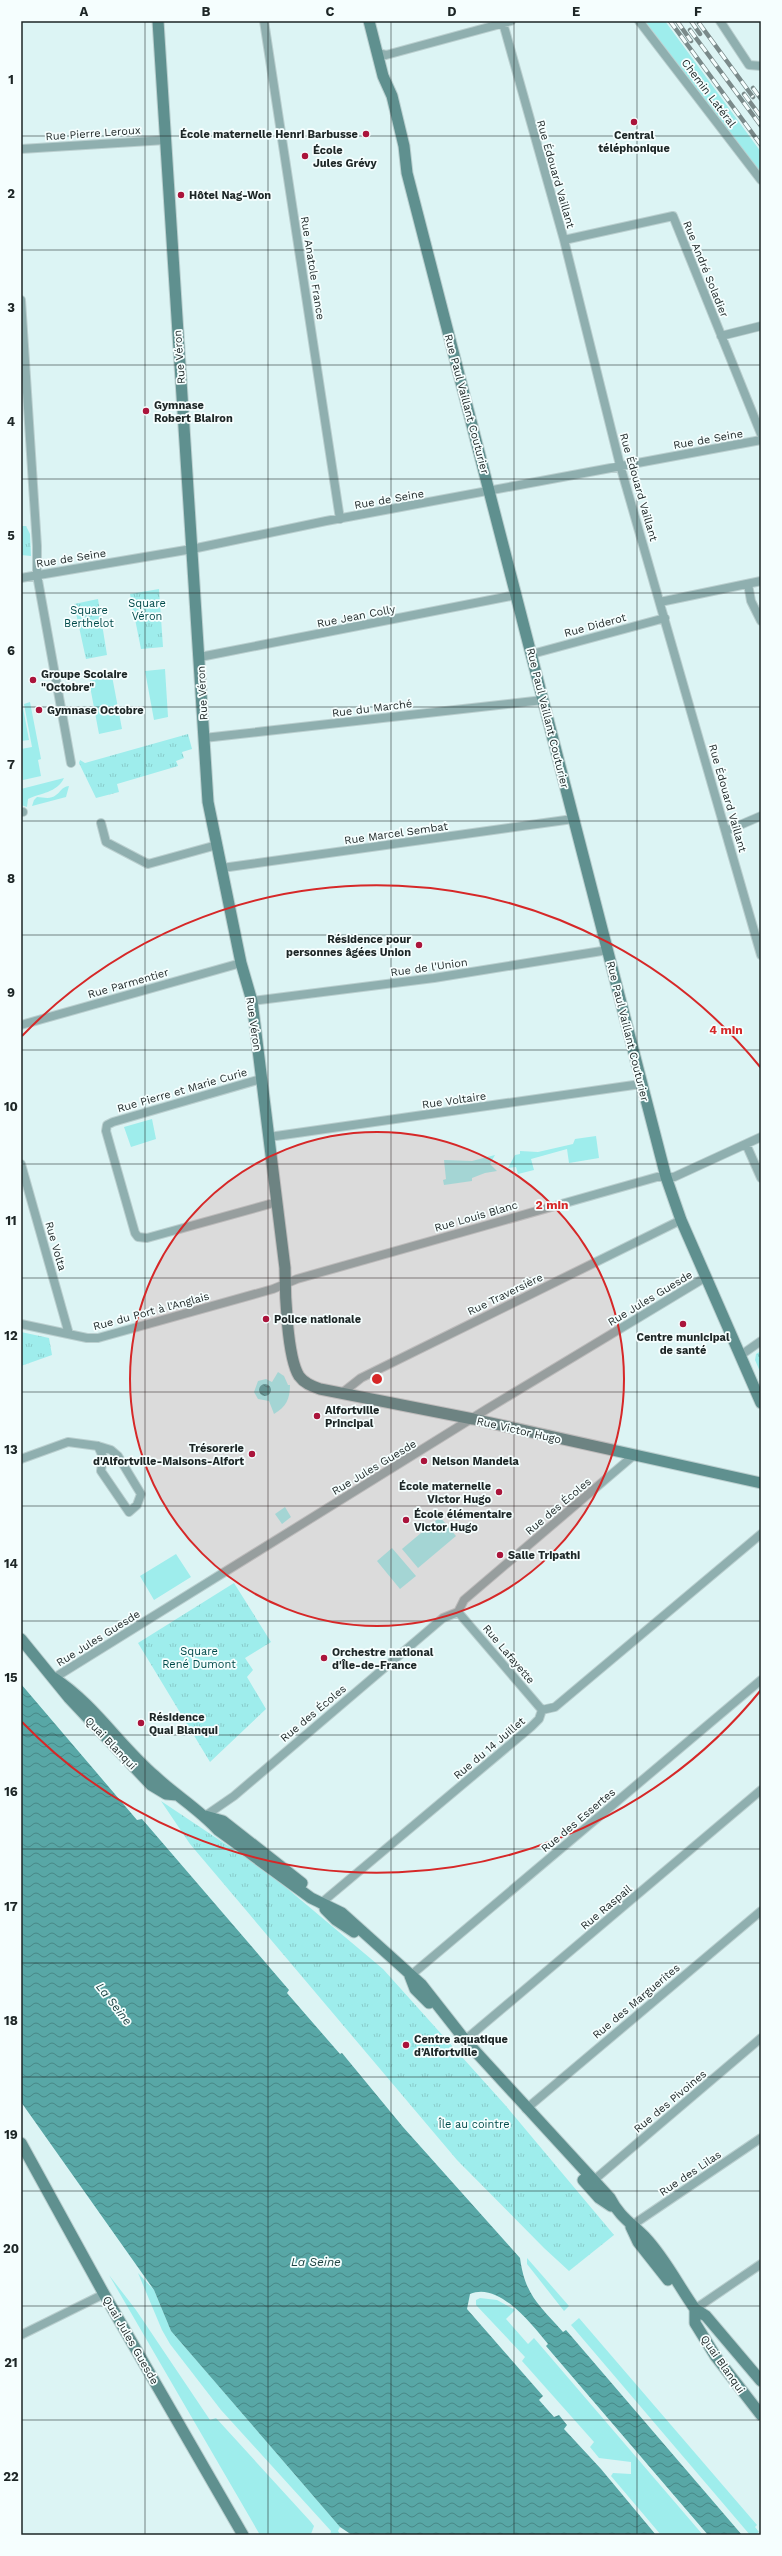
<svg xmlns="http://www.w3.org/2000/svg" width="782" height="2556" font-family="'Work Sans',sans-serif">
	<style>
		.green { fill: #9eedec }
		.park { fill: url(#park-tufts) }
		.water { fill: url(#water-waves) }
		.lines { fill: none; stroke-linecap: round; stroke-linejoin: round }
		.street-casing { stroke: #bacfcf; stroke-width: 10 }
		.secondary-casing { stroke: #bacfcf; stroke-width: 13 }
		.street { stroke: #8fafaf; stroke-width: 8 }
		.secondary { stroke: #5f908f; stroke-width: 11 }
		.rail-casing { stroke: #7a8a8a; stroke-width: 4.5 }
		.rail { stroke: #f5fefe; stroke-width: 3; stroke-dasharray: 9; stroke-linecap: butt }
		.grid { fill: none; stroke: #1d2626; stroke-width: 1; stroke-opacity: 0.55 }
		.ring { fill: none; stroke: #d62828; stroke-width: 2 }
		.poi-dot { fill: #aa143b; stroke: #f5fefe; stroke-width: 1.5 }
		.labels { text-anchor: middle; stroke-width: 3.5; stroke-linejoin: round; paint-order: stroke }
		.street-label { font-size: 11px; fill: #1d2626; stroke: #f5fefe }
		.poi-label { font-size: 11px; font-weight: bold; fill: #1d2626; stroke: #f5fefe; text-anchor: start }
		.park-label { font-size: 11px; fill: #004a4a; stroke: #f5fefe }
		.water-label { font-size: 12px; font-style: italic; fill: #1f4544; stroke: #f5fefe }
		.centre { fill: #d62828; stroke: #f5fefe; stroke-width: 2 }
		.ring-label { font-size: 12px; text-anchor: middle; font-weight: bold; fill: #d62828; stroke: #f5fefe; stroke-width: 3.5; stroke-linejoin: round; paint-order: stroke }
		.neatline { fill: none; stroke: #1d2626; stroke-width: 1.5 }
		.grid-label { font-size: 13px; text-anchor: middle; font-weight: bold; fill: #1d2626 }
	</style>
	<defs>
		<pattern id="park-tufts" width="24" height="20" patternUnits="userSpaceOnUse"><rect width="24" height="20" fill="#9eedec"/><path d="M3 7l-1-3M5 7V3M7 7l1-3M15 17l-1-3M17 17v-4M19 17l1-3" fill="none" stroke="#88cbca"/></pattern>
		<pattern id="water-waves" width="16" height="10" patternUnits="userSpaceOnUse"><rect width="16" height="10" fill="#58a7a6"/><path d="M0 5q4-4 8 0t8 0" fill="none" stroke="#488887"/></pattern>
	</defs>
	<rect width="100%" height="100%" fill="#dcf4f4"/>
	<path class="green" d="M645 21H665L761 152V174Z
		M165 669 168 717 154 720 145 671Z
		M112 676 122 729 99 734 89 681Z
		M21 697 29 740 21 741Z
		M30 702 41 759 38 760 41 776 23 780 21 749 32 747 24 704Z
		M64 778C57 793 40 793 28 799L27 807 21 805V789Z
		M69 786 66 797 32 806 34 800 37 797C43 797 50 800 56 795 61 792 61 787 69 786Z
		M152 1119 156 1139 131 1147 124 1127Z
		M596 1136 599 1158 569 1163 567 1149 531 1159 534 1170 518 1174 516 1167 508 1168 515 1155 520 1154V1151L538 1152 573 1144 575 1139Z
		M495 1155 490 1164 497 1171 485 1173 472 1178V1181L444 1185 443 1180 446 1179 444 1160 472 1161Z
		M278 1372 284 1376 288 1385H290C290 1399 286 1407 274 1414L269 1401 258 1399 254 1392 258 1381 266 1379 272 1382Z
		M285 1507 291 1517 282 1524 275 1514Z
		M440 1517 456 1536 418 1568 402 1549Z
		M392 1548 416 1576 400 1589 377 1561Z
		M176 1554 191 1577 154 1600 140 1576Z
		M527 2258 569 2306 564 2311 527 2264Z
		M138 2273 154 2290 171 2331 340 2527 338 2531 341 2535H330L331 2531 221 2410 170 2344 162 2330Z
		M109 2275 136 2310 210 2420 216 2418 310 2521 314 2526 311 2534 260 2535Z
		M480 2298 497 2300 515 2310 506 2319 528 2344 534 2338 703 2535H661L611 2476 613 2473 631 2474V2462L599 2458 590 2447 594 2442 522 2361 525 2357 476 2305V2300Z
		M579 2318 757 2525 755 2527 759 2532 755 2535H750L571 2325Z"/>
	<path class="park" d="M21 526H26L30 534 31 556 21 555Z
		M159 589 163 647 141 649 130 594Z
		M98 599 107 655 86 659 74 604Z
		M188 734 192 749 182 752 184 758 176 761 178 766 117 784 119 792 96 798 79 763 80 760 85 763Z
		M21 1332 49 1338 52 1355 21 1366Z
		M761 1351V1374L755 1360 756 1354Z
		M234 1583 271 1642 245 1658 253 1670 247 1677 266 1709 210 1762 138 1643Z
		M161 1801 270 1874 383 1969 506 2106 614 2235 569 2271 544 2248 457 2160 190 1844Z"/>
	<path class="water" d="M259 1390a6 6 0 1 1 12 0a6 6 0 1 1-12 0Z
		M21 1684 137 1820 142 1819 289 1990 287 1993 340 2054 342 2053 403 2127 520 2258C525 2295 539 2305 563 2332L566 2330 742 2535H708L546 2346 548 2344C532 2325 499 2281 470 2294L467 2309 543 2396 539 2400 554 2417 559 2415 567 2425 564 2429 601 2469 656 2535H352L340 2527 171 2331 154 2290 21 2102Z"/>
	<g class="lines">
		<g class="street-casing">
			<path id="street" d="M264 21 340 519
				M639 21 761 180
				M720 21 749 65 761 66
				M503 23 564 240 620 465 761 955
				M377 53 386 55 511 21
				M21 149 166 140
				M564 240 673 216 761 434
				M21 300 37 546V575L71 763
				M721 336 761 326
				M21 578 192 549 326 521 761 440
				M748 584 751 601 761 621
				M660 602 761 581
				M532 654 665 618
				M200 657 516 595
				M204 738 543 700
				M21 812H23
				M101 823 106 842 148 864 217 845
				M726 831 761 816
				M222 868 573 819
				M252 1001 434 978 608 950
				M21 1025 241 963
				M261 1079 113 1122 107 1125 106 1131 135 1233 138 1237 147 1238 277 1202
				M269 1137 641 1084
				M746 1144 761 1178
				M21 1164 69 1334
				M21 1324 87 1338H98L273 1289 297 1279 657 1177H674L761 1137
				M741 1355 761 1341
				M342 1393 361 1378 681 1220
				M21 1459 68 1442 98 1446 111 1450 118 1456 141 1494 137 1505 129 1512 101 1471 103 1457 98 1446
				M458 1612 464 1600 633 1456
				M458 1612 542 1710
				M54 1678 487 1409 706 1277
				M542 1710 555 1707 761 1534
				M205 1816 234 1796 443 1618 458 1612
				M320 1904 531 1727 539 1719 542 1710
				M410 1976 761 1680
				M465 2040 761 1790
				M526 2109 761 1911
				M594 2180 761 2038
				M631 2226 761 2138
				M695 2309 761 2264
				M21 2335 104 2294"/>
		</g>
		<g class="secondary-casing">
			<path id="secondary" d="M158 21 208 802 241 963 252 1001 285 1268C285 1292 287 1357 299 1376 304 1383 311 1386 320 1389L473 1419 761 1483
				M369 21 383 76 392 96 404 146 407 173 666 1177 681 1220 761 1403
				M21 1639 69 1698 151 1785 166 1794 177 1795
				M54 1678C94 1704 119 1745 155 1776 175 1795 199 1809 218 1830L311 1898 342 1913 421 1984 465 2040 610 2198C619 2216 631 2223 645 2237 665 2258 678 2285 695 2309L706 2316 761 2381
				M205 1816 223 1821 302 1883
				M325 1909 336 1920 354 1932
				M410 1976 415 1989 429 2003
				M21 2143 104 2294 243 2535
				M583 2180 599 2198 611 2206
				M631 2227 638 2242 668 2280
				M695 2309V2323L716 2357 761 2415"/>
		</g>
		<use href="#street" class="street"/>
		<use href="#secondary" class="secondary"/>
		<g class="rail-casing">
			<path id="rail" d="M670 21 761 145
				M677 21 691 41
				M691 21 700 34
				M699 23 753 97
				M690 30 761 126
				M753 88 761 99
				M744 94 761 117"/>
		</g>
		<use href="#rail" class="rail"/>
	</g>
	<path class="grid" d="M145 21V2535M268 21V2535M391 21V2535M514 21V2535M637 21V2535M21 136H761M21 250H761M21 365H761M21 479H761M21 593H761M21 707H761M21 821H761M21 935H761M21 1050H761M21 1164H761M21 1278H761M21 1392H761M21 1506H761M21 1621H761M21 1735H761M21 1849H761M21 1963H761M21 2077H761M21 2191H761M21 2306H761M21 2420H761"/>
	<circle cx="377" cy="1379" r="247" fill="#d62828" fill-opacity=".12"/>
	<g class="ring">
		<circle cx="377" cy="1379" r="247"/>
		<path d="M761 1690A494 494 0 0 1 22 1722M22 1036A494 494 0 0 1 761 1068"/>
	</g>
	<g class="poi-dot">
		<circle cx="634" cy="122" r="4"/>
		<circle cx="366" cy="134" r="4"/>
		<circle cx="305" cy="156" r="4"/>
		<circle cx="181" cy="195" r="4"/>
		<circle cx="146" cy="411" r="4"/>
		<circle cx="33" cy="680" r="4"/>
		<circle cx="39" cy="710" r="4"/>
		<circle cx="419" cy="945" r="4"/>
		<circle cx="266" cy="1319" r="4"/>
		<circle cx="683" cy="1324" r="4"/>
		<circle cx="317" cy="1416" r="4"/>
		<circle cx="252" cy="1454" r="4"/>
		<circle cx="424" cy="1461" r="4"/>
		<circle cx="499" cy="1492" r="4"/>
		<circle cx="406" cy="1520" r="4"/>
		<circle cx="500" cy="1555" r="4"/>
		<circle cx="324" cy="1658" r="4"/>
		<circle cx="141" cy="1723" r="4"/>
		<circle cx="406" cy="2045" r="4"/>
	</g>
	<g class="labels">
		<g class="street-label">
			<text transform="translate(709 93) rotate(53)" y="4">Chemin Latéral</text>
			<text transform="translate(93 133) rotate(-4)" y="4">Rue Pierre Leroux</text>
			<text transform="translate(556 174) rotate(74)" y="4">Rue Édouard Vaillant</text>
			<text transform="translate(313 268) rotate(81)" y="4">Rue Anatole France</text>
			<text transform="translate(706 269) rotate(68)" y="4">Rue André Soladier</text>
			<text transform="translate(179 357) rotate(-94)" y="4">Rue Véron</text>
			<text transform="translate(467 404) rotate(75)" y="4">Rue Paul Vaillant Couturier</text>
			<text transform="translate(708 439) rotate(-10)" y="4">Rue de Seine</text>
			<text transform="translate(639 487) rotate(74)" y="4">Rue Édouard Vaillant</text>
			<text transform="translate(389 499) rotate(-10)" y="4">Rue de Seine</text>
			<text transform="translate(71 558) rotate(-9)" y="4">Rue de Seine</text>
			<text transform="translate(356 616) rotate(-11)" y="4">Rue Jean Colly</text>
			<text transform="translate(595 625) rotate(-15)" y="4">Rue Diderot</text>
			<text transform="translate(202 693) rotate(-93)" y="4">Rue Véron</text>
			<text transform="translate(372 708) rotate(-7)" y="4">Rue du Marché</text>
			<text transform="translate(548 718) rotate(76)" y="4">Rue Paul Vaillant Couturier</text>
			<text transform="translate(728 798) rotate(74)" y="4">Rue Édouard Vaillant</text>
			<text transform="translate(396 833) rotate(-8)" y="4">Rue Marcel Sembat</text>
			<text transform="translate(429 967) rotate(-8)" y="4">Rue de l'Union</text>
			<text transform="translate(128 983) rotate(-16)" y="4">Rue Parmentier</text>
			<text transform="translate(254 1024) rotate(82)" y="4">Rue Véron</text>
			<text transform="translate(628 1031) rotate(76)" y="4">Rue Paul Vaillant Couturier</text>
			<text transform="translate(182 1090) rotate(-16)" y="4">Rue Pierre et Marie Curie</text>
			<text transform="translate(454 1100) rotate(-8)" y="4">Rue Voltaire</text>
			<text transform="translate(476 1216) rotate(-16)" y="4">Rue Louis Blanc</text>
			<text transform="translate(56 1246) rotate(74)" y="4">Rue Volta</text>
			<text transform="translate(505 1294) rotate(-26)" y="4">Rue Traversière</text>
			<text transform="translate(650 1298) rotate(-31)" y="4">Rue Jules Guesde</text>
			<text transform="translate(151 1311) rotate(-15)" y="4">Rue du Port à l'Anglais</text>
			<text transform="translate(519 1430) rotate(13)" y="4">Rue Victor Hugo</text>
			<text transform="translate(374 1467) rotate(-31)" y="4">Rue Jules Guesde</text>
			<text transform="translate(558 1506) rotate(-40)" y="4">Rue des Écoles</text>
			<text transform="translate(98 1638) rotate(-32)" y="4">Rue Jules Guesde</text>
			<text transform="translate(509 1654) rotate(50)" y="4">Rue Lafayette</text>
			<text transform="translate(313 1713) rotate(-40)" y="4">Rue des Écoles</text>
			<text transform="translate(111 1743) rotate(46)" y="4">Quai Blanqui</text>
			<text transform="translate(489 1748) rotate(-40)" y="4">Rue du 14 Juillet</text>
			<text transform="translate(578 1820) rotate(-40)" y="4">Rue des Essertes</text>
			<text transform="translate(606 1907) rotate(-40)" y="4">Rue Raspail</text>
			<text transform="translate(636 2001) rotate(-40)" y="4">Rue des Marguerites</text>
			<text transform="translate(670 2101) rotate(-40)" y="4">Rue des Pivoines</text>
			<text transform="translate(690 2173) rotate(-34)" y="4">Rue des Lilas</text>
			<text transform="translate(131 2340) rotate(60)" y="4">Quai Jules Guesde</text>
			<text transform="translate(723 2364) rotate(55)" y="4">Quai Blanqui</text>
		</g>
		<g class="poi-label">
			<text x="358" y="138" text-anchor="end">École maternelle Henri Barbusse</text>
			<text x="634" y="139" text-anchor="middle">Central<tspan x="634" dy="13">téléphonique</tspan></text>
			<text x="313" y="154">École<tspan x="313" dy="13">Jules Grévy</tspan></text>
			<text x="189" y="199">Hôtel Nag-Won</text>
			<text x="154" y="409">Gymnase<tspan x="154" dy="13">Robert Blairon</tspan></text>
			<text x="41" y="678">Groupe Scolaire<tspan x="41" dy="13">"Octobre"</tspan></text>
			<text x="47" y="714">Gymnase Octobre</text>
			<text x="411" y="943" text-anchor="end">Résidence pour<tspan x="411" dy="13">personnes âgées Union</tspan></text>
			<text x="274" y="1323">Police nationale</text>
			<text x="683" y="1341" text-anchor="middle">Centre municipal<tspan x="683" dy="13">de santé</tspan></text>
			<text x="325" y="1414">Alfortville<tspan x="325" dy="13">Principal</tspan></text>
			<text x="244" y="1452" text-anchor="end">Trésorerie<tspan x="244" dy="13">d'Alfortville-Maisons-Alfort</tspan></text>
			<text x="432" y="1465">Nelson Mandela</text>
			<text x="491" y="1490" text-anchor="end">École maternelle<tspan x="491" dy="13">Victor Hugo</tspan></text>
			<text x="414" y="1518">École élémentaire<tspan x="414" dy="13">Victor Hugo</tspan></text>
			<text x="508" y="1559">Salle Tripathi</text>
			<text x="332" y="1656">Orchestre national<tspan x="332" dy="13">d'Île-de-France</tspan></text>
			<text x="149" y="1721">Résidence<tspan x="149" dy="13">Quai Blanqui</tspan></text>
			<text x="414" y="2043">Centre aquatique<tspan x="414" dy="13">d’Alfortville</tspan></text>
		</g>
		<g class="park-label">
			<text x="147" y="607">Square<tspan x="147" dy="13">Véron</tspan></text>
			<text x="89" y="614">Square<tspan x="89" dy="13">Berthelot</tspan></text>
			<text x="199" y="1655">Square<tspan x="199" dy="13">René Dumont</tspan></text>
			<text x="474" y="2128">Île au cointre</text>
		</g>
		<g class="water-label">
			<text transform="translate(114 2004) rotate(52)" y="4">La Seine</text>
			<text x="316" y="2266">La Seine</text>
		</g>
	</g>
	<circle cx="377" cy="1379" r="6" class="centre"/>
	<g class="ring-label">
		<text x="726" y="1034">4 min</text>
		<text x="552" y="1209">2 min</text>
	</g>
	<rect width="782" height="2556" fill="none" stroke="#f5fefe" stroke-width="44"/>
	<rect x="22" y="22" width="738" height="2512" class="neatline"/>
	<g class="grid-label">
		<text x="84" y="16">A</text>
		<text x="206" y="16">B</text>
		<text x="330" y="16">C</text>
		<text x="452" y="16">D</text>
		<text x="576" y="16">E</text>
		<text x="698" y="16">F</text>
		<text x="11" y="84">1</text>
		<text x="11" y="198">2</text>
		<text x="11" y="312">3</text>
		<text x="11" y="426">4</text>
		<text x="11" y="540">5</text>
		<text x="11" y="655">6</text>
		<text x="11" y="769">7</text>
		<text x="11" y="883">8</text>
		<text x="11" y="997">9</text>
		<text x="11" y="1111">10</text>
		<text x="11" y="1225">11</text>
		<text x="11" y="1340">12</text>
		<text x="11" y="1454">13</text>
		<text x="11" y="1568">14</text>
		<text x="11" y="1682">15</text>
		<text x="11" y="1796">16</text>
		<text x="11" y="1911">17</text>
		<text x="11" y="2025">18</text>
		<text x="11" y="2139">19</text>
		<text x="11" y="2253">20</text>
		<text x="11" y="2367">21</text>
		<text x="11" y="2481">22</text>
	</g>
</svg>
